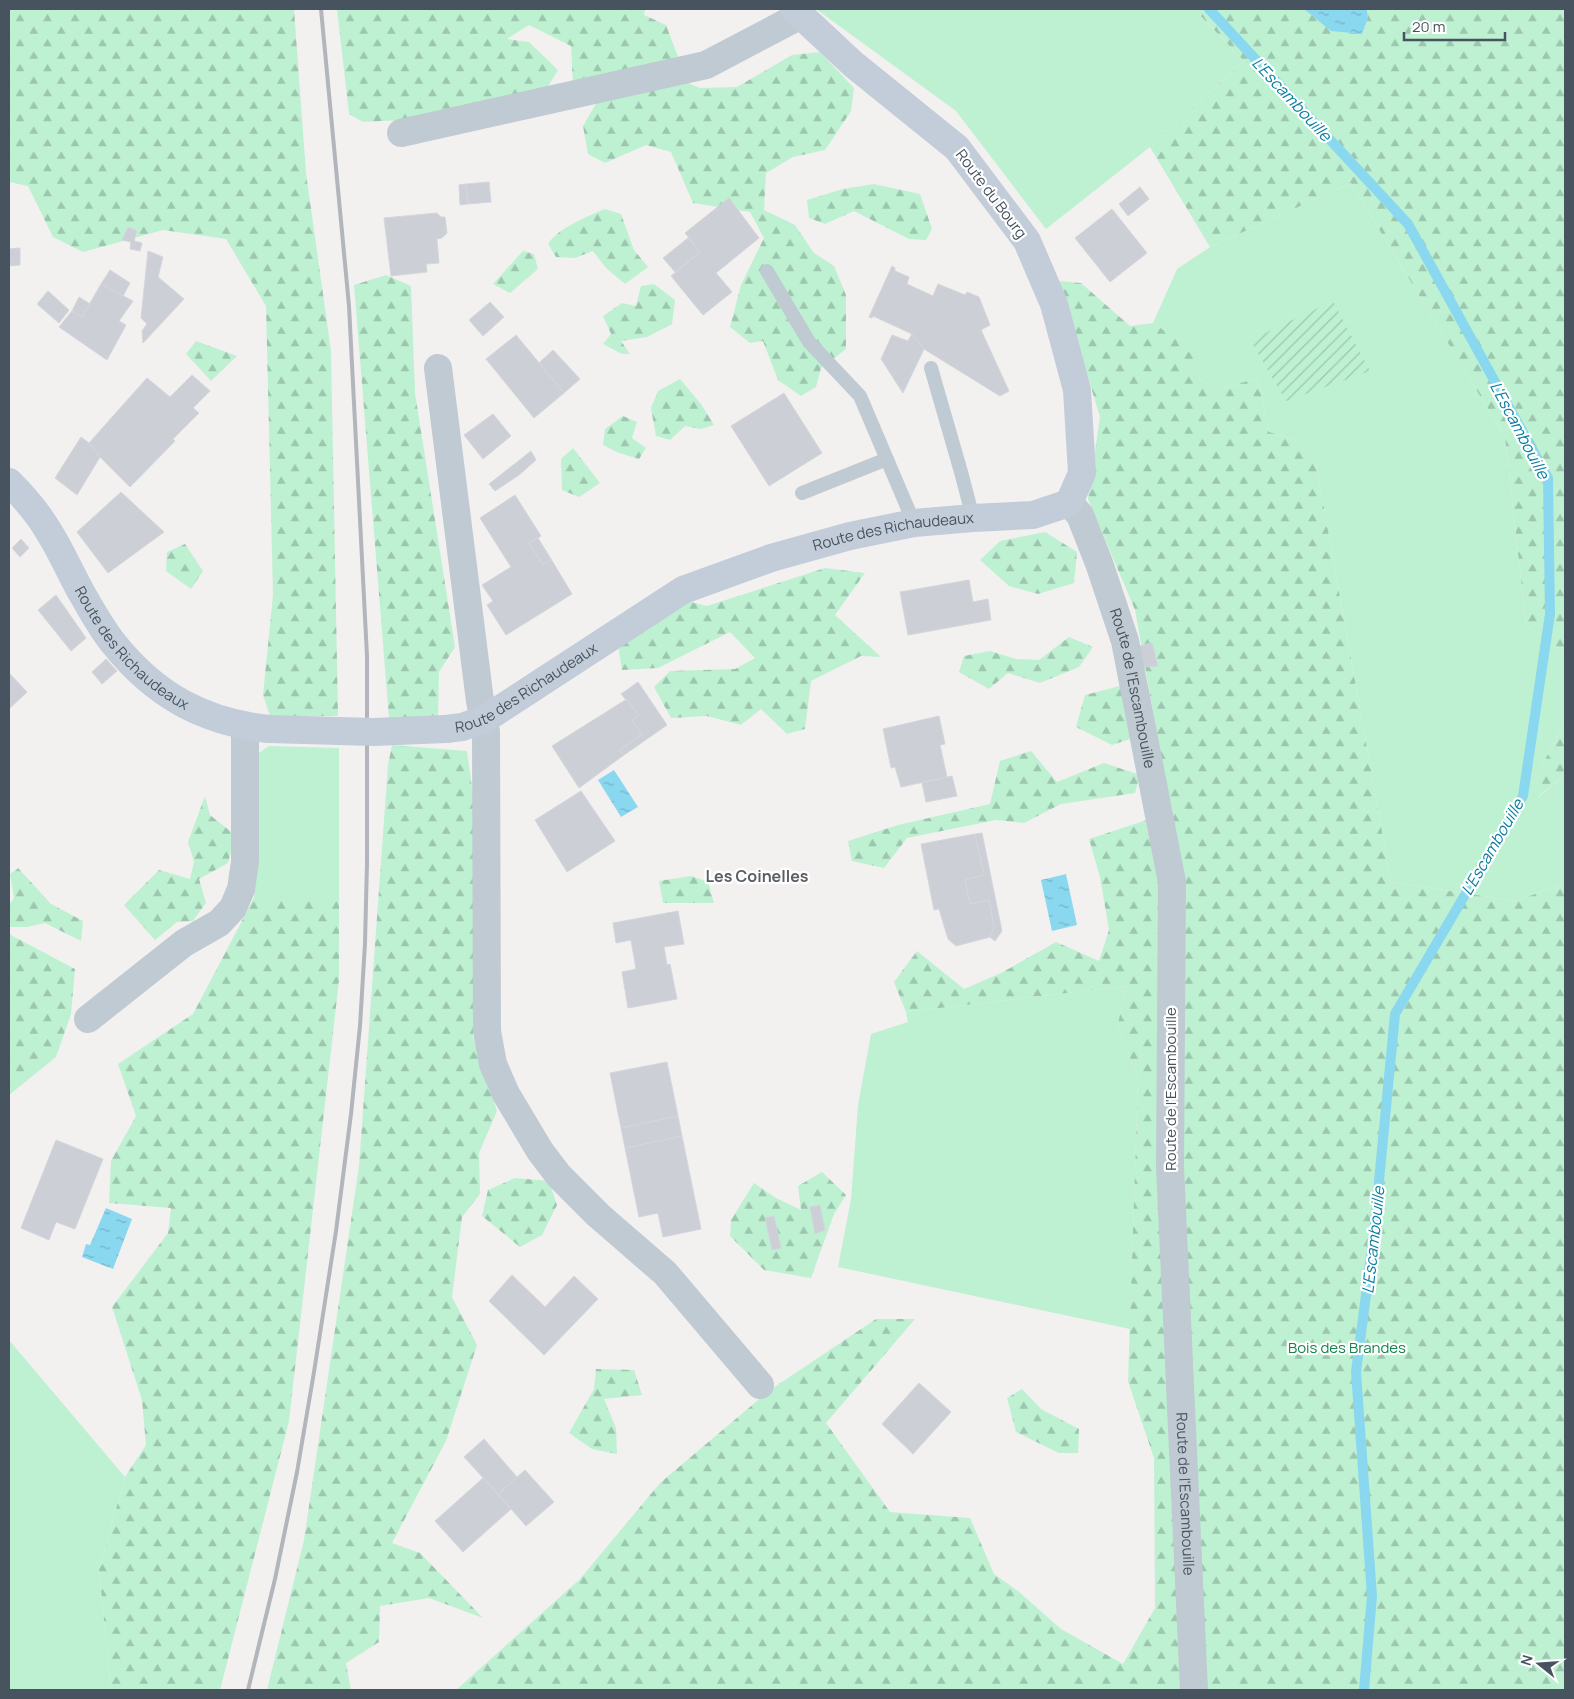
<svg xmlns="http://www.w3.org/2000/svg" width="1574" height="1699" font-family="Manrope,sans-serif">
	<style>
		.grass { fill: #bef1d2 }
		.forest { fill: url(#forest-firs) }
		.garden { fill: url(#garden-furrows) }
		.water { fill: url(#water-ripples) }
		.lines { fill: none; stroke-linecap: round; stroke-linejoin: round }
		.stream { stroke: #8ad8ef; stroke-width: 10 }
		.building { fill: #cccfd5; stroke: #d4d6dc }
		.lane { stroke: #c0cad2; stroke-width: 14 }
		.street { stroke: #c0cad2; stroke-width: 28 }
		.secondary { stroke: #c2cdd9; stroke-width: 28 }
		.rail { stroke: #b2b5bb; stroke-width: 4 }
		.secondary-bridge { stroke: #c2cdd9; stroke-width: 28 }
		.labels { text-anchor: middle; stroke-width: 4.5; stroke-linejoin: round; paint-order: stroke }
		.street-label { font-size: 15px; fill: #47535e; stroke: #fff }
		.park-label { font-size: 15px; fill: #15834e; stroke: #fff }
		.water-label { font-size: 16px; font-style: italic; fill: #097ea0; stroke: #fff }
		.neighbourhood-label { font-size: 16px; font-weight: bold; fill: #5c6065; stroke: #fff }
	</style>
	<defs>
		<pattern id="forest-firs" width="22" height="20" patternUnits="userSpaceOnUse" patternTransform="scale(1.25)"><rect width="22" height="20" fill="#bef1d2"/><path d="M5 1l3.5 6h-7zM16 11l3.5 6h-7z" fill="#9cc6ae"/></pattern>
		<pattern id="garden-furrows" width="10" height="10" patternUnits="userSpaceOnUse" patternTransform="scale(1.25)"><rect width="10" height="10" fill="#bef1d2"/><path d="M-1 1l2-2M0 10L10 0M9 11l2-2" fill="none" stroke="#9cc6ae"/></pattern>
		<pattern id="water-ripples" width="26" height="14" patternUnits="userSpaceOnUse" patternTransform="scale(1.25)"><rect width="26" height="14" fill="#8ad8ef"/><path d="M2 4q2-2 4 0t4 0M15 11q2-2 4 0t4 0" fill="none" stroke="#73b2c5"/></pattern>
	</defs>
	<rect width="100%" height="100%" fill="#f3f0f0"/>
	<path class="grass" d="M816 9H1194L1244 61 1150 147 1046 229 956 111Z
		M1351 183 1505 437 1526 625 1565 653V722L1537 775 1539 797 1565 774V883L1516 901 1391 882 1316 463 1295 440 1269 432 1258 378 1216 390 1200 379 1190 349 1153 323 1177 269 1210 247Z
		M269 746 339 748V898H254L259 753Z
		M1127 986 1118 1023 1138 1081 1130 1329 838 1267 851 1199 858 1105 871 1034 908 1022 906 1012Z
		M9 1340 125 1477 99 1569 111 1690H9Z"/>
	<path class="forest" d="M9 9H294L306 173 331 351 338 716H270L263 695 273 595 266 306 226 239 163 230 83 252 53 237 28 186 9 182Z
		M337 9H645L644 15 666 25 680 62 683 81 700 88 737 87 792 55 820 52 854 88 851 111 825 150 793 157 766 173 764 210 795 225 814 253 834 266 846 295V349L821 368 816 387 801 396 778 380 763 341 750 343 730 327 741 285 764 238 750 212 693 203 671 152 646 145 605 163 588 154 583 126 598 100 573 86 571 46 529 25 507 39 529 42 558 70 544 93 422 119 363 122 349 114Z
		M1194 9H1304L1368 18 1367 9H1565V653L1526 625 1505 437 1351 183 1210 247 1150 147 1244 61Z
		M874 184 920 194 932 229 926 240 909 239 854 211 825 224 809 218 807 200 843 189Z
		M605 209 621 214 634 250 648 267 625 284 606 268 593 251 575 258 556 257 548 244C558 228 588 216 605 209Z
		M523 251 534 254 538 269 510 293 493 284Z
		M386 275 411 286 415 393 455 647 439 672 438 718H389L354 285Z
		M1059 281 1081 283 1130 326 1153 323 1191 349 1200 379 1216 390 1258 378 1269 432 1295 440 1316 463 1391 882 1516 901 1565 883V1690H456L580 1579 660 1483 770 1390 876 1319H915L826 1423 890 1512 970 1518 994 1574 1018 1591 1061 1629 1123 1664 1155 1608 1154 1458 1128 1381 1138 1081 1118 1023 1127 986 906 1012 894 982 917 951 964 989 1001 973 1056 942 1099 961 1109 930 1100 877 1089 839 1171 812 1135 610 1088 499 1100 417Z
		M654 284 675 300 672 324 647 337 621 341 630 354H622L603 344 611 334 603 316 622 303 636 306 641 286Z
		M196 341 237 356 211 381 186 354Z
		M680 379 701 404 714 425 701 429 685 426 670 440 656 436 651 408 658 391Z
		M623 416 637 422 632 438 646 448 639 459 619 453 603 445 605 429Z
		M573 448 600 483 579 497 562 490 561 459Z
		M1045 532 1077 552 1074 583 1038 594 1009 586 980 560 1000 541Z
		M185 544 203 571 191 589 166 571 167 552Z
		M825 568 865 573 835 615 881 657 861 656 811 681 805 729 787 734 761 709 741 725 707 716 671 718 654 687 670 671 735 669 755 658 730 632 658 668 622 670 617 639 683 600 707 606Z
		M1069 637 1093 647 1079 667 1040 683 1008 673 989 689 959 672 964 656 990 651 1016 659 1039 660Z
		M1120 686 1146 708 1136 737 1112 745 1076 727 1085 695Z
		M1565 722V774L1538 797 1537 775Z
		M392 745 467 751 478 831 473 1037 497 1111 479 1153 480 1194 462 1217 452 1297 477 1345 446 1441 392 1543 420 1553 483 1618 429 1598 380 1606 379 1642 346 1663 351 1690H267L304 1540 359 1166 388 765Z
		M1031 751 1057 782 1104 763 1140 775 1135 793 1061 804 1024 823 996 820 907 838 884 868 852 861 848 841 898 825 990 804 1000 761Z
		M205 796 210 815 235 835 228 863 199 879 206 903 193 921 177 922 155 940 124 905 159 870 190 879 194 862 188 842Z
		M18 868 51 904 83 921 81 941 45 923 27 927H9V905L14 898 10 874Z
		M691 876 708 882 714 903H663L659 881Z
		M254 898H339V980L289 1421 220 1690H111L99 1569 125 1477 146 1445 142 1400 112 1307 168 1233 171 1208 109 1203 111 1161 136 1116 118 1064 193 1014Z
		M9 934 75 969 71 1014 56 1057 9 1095Z
		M822 1172 846 1195 834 1214 811 1278 764 1270 730 1236 731 1220 754 1183 776 1198 801 1210 798 1186Z
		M515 1178 549 1181 557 1205 542 1235 520 1247 482 1216 488 1190Z
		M596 1369 634 1370 642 1395 604 1399 616 1428 617 1454 592 1449 569 1433 594 1389Z
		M1022 1389 1041 1409 1079 1429 1078 1453H1059L1016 1432 1007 1398Z"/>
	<path class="garden" d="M1333 301 1370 371 1286 401 1250 340Z"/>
	<path class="water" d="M1304 9H1367L1368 18 1362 34 1331 31Z
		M614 770 638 807 621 817 598 780Z
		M1066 874 1077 925 1052 931 1041 880Z
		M106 1208 132 1219 113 1269 82 1257 86 1244 90 1245Z"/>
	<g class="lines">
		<path class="stream" d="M1209 9 1408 224 1548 478 1550 614 1523 796 1395 1014 1374 1233 1356 1372 1372 1596 1364 1690"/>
	</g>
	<path class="building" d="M489 182 491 202 468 204 466 184Z
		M466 184 468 204 460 205 459 185Z
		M1140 187 1149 199 1128 216 1119 204Z
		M729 198 759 238 716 273 732 292 703 315 671 276 700 252 685 233Z
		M1112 209 1147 253 1110 282 1075 238Z
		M437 213 441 217H445L447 233 442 238 437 239 439 263 426 264 427 272 391 276 384 218Z
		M128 227 137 231 134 241 142 243 140 251 130 249 131 242 122 240Z
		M688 238 700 252 675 272 663 258Z
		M20 248V265L9 266V249Z
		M148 251 163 257 158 277 184 299 143 343 142 331 147 324 141 318Z
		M892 266 895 268V271L909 277 907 284 933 296 938 284 965 295 967 292 979 297 990 325 981 330 1009 391 1000 396 924 349 912 334 873 316 872 318 869 317Z
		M110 270 130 283 123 296 101 284Z
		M101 284 133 301 119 321 126 325 107 360 59 327 72 311 82 317Z
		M48 291 69 310 59 323 37 304Z
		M79 297 90 304 82 317 72 311Z
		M490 302 504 317 483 336 469 320Z
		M912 334 924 349 903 393 881 359 892 335 908 341Z
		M516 335 564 393 534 418 486 359Z
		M553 350 580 379 564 393 539 363Z
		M192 375 210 391 193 408 199 413 173 439 175 441 130 487 100 457 89 443 147 378 170 397Z
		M784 393 822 453 769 486 731 426Z
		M493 414 511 436 483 459 464 435Z
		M81 437 89 443 100 457 77 495 55 478Z
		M531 451 536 460 519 475 495 491 489 484Z
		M121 492 164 532 108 573 77 532Z
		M515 495 541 536 529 543 543 565 551 559 572 594 506 635 487 605 493 601 482 585 511 567 480 518Z
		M538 538 551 559 543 565 529 543Z
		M21 539 29 548 20 557 12 548Z
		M969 580 973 602 988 599 991 620 908 635 900 592Z
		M56 595 86 638 71 651 38 610Z
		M1152 643 1158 666 1143 667 1138 646Z
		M106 659 117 671 102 684 92 672Z
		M9 673 27 692 9 709Z
		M638 682 667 725 624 755 620 750 642 734 632 720 639 715 621 694Z
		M627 699 639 715 632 720 642 734 620 750 624 755 579 788 552 746Z
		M939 716 945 744 940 745 947 777 901 787 895 767 891 768 883 729Z
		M952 776 957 796 926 802 922 783Z
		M581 791 615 841 567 872 535 820Z
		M982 833 1002 931 995 941 990 937 994 927 989 900 970 904 965 880 984 875 975 834Z
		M975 834 984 875 965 880 970 904 989 900 994 927 990 937 956 946 948 939 939 909 934 910 921 844Z
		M678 911 684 944 664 947 667 965 670 964 677 999 628 1008 622 972 636 969 631 940 616 943 613 923Z
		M667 1062 678 1116 621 1128 610 1073Z
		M678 1116 682 1136 625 1148 621 1128Z
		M682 1136 701 1229 663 1237 658 1213 639 1217 625 1148Z
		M56 1140 103 1159 75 1229 56 1222 49 1240 21 1228Z
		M820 1205 825 1230 815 1234 810 1207Z
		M774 1216 781 1248 772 1250 765 1218Z
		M512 1275 545 1307 574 1276 598 1299 544 1355 489 1301Z
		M919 1383 951 1412 913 1454 882 1424Z
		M484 1439 517 1477 498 1494 464 1457Z
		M525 1470 554 1502 526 1526 498 1494Z
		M483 1478 511 1509 463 1552 435 1521Z"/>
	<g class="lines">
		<path class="lane" d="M767 271 809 342 860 396 914 523
			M931 368 961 472 973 518
			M802 493 887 459"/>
		<g class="street">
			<path d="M401 133 706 65 801 15"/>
			<path d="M438 368 480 701 486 732 487 1031 493 1064 506 1094 540 1151 559 1176 598 1215 665 1273 760 1385"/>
			<path id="s1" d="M1069 503 1080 515 1099 563 1125 641 1172 882 1170 1167 1194 1690"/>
			<path d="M88 1019 184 943 219 923 233 908 241 889 245 862V727"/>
		</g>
		<g class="secondary">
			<path id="s2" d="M9 482C24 497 38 513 49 532 61 551 70 572 81 592 91 609 101 628 114 644 155 695 203 722 269 729"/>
			<path id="s3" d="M446 729 462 727 485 719 683 590 771 558 850 536 914 523 973 518 1033 515 1069 503 1082 473 1077 390 1054 304 1027 241 957 148 853 64 794 9"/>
		</g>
		<path class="rail" d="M248 1690 275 1579 297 1472 314 1372 336 1231 351 1114 360 1026 365 943 367 863V656L349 306 321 9"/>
		<path class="secondary-bridge" d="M269 729 374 732 446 729"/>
	</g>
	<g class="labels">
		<g class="street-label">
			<text transform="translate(991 194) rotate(53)" y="5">Route du Bourg</text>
			<text dy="5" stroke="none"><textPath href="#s3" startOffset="496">Route des Richaudeaux</textPath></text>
			<text dy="5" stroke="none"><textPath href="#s2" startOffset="209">Route des Richaudeaux</textPath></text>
			<text dy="5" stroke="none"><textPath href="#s3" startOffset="91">Route des Richaudeaux</textPath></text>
			<text dy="5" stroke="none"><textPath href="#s1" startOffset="198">Route de l'Escambouille</textPath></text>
			<text transform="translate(1171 1089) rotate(-90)" y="5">Route de l'Escambouille</text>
			<text dy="5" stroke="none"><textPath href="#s1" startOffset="1008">Route de l'Escambouille</textPath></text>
		</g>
		<g class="park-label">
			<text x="1347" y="1353">Bois des Brandes</text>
		</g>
		<g class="water-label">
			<text transform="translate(1292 99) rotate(47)" y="6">L'Escambouille</text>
			<text transform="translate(1520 430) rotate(62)" y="6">L'Escambouille</text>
			<text transform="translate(1492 847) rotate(-60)" y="6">L'Escambouille</text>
			<text transform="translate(1373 1240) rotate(-84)" y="6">L'Escambouille</text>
		</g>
		<g class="neighbourhood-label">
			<text x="757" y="882">Les Coinelles</text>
		</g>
	</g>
	<rect width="1574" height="1699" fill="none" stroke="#47535e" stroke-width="20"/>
	<g transform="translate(1539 1664) rotate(287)" stroke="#ffffff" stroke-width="4" paint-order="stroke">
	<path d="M0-4L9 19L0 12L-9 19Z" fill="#47535e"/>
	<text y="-8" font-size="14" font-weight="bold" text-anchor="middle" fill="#47535e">N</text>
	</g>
	<path d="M1404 32v8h101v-8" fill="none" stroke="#47535e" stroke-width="2.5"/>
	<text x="1412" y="32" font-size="15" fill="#47535e" stroke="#ffffff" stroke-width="4" paint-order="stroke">20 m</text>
</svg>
